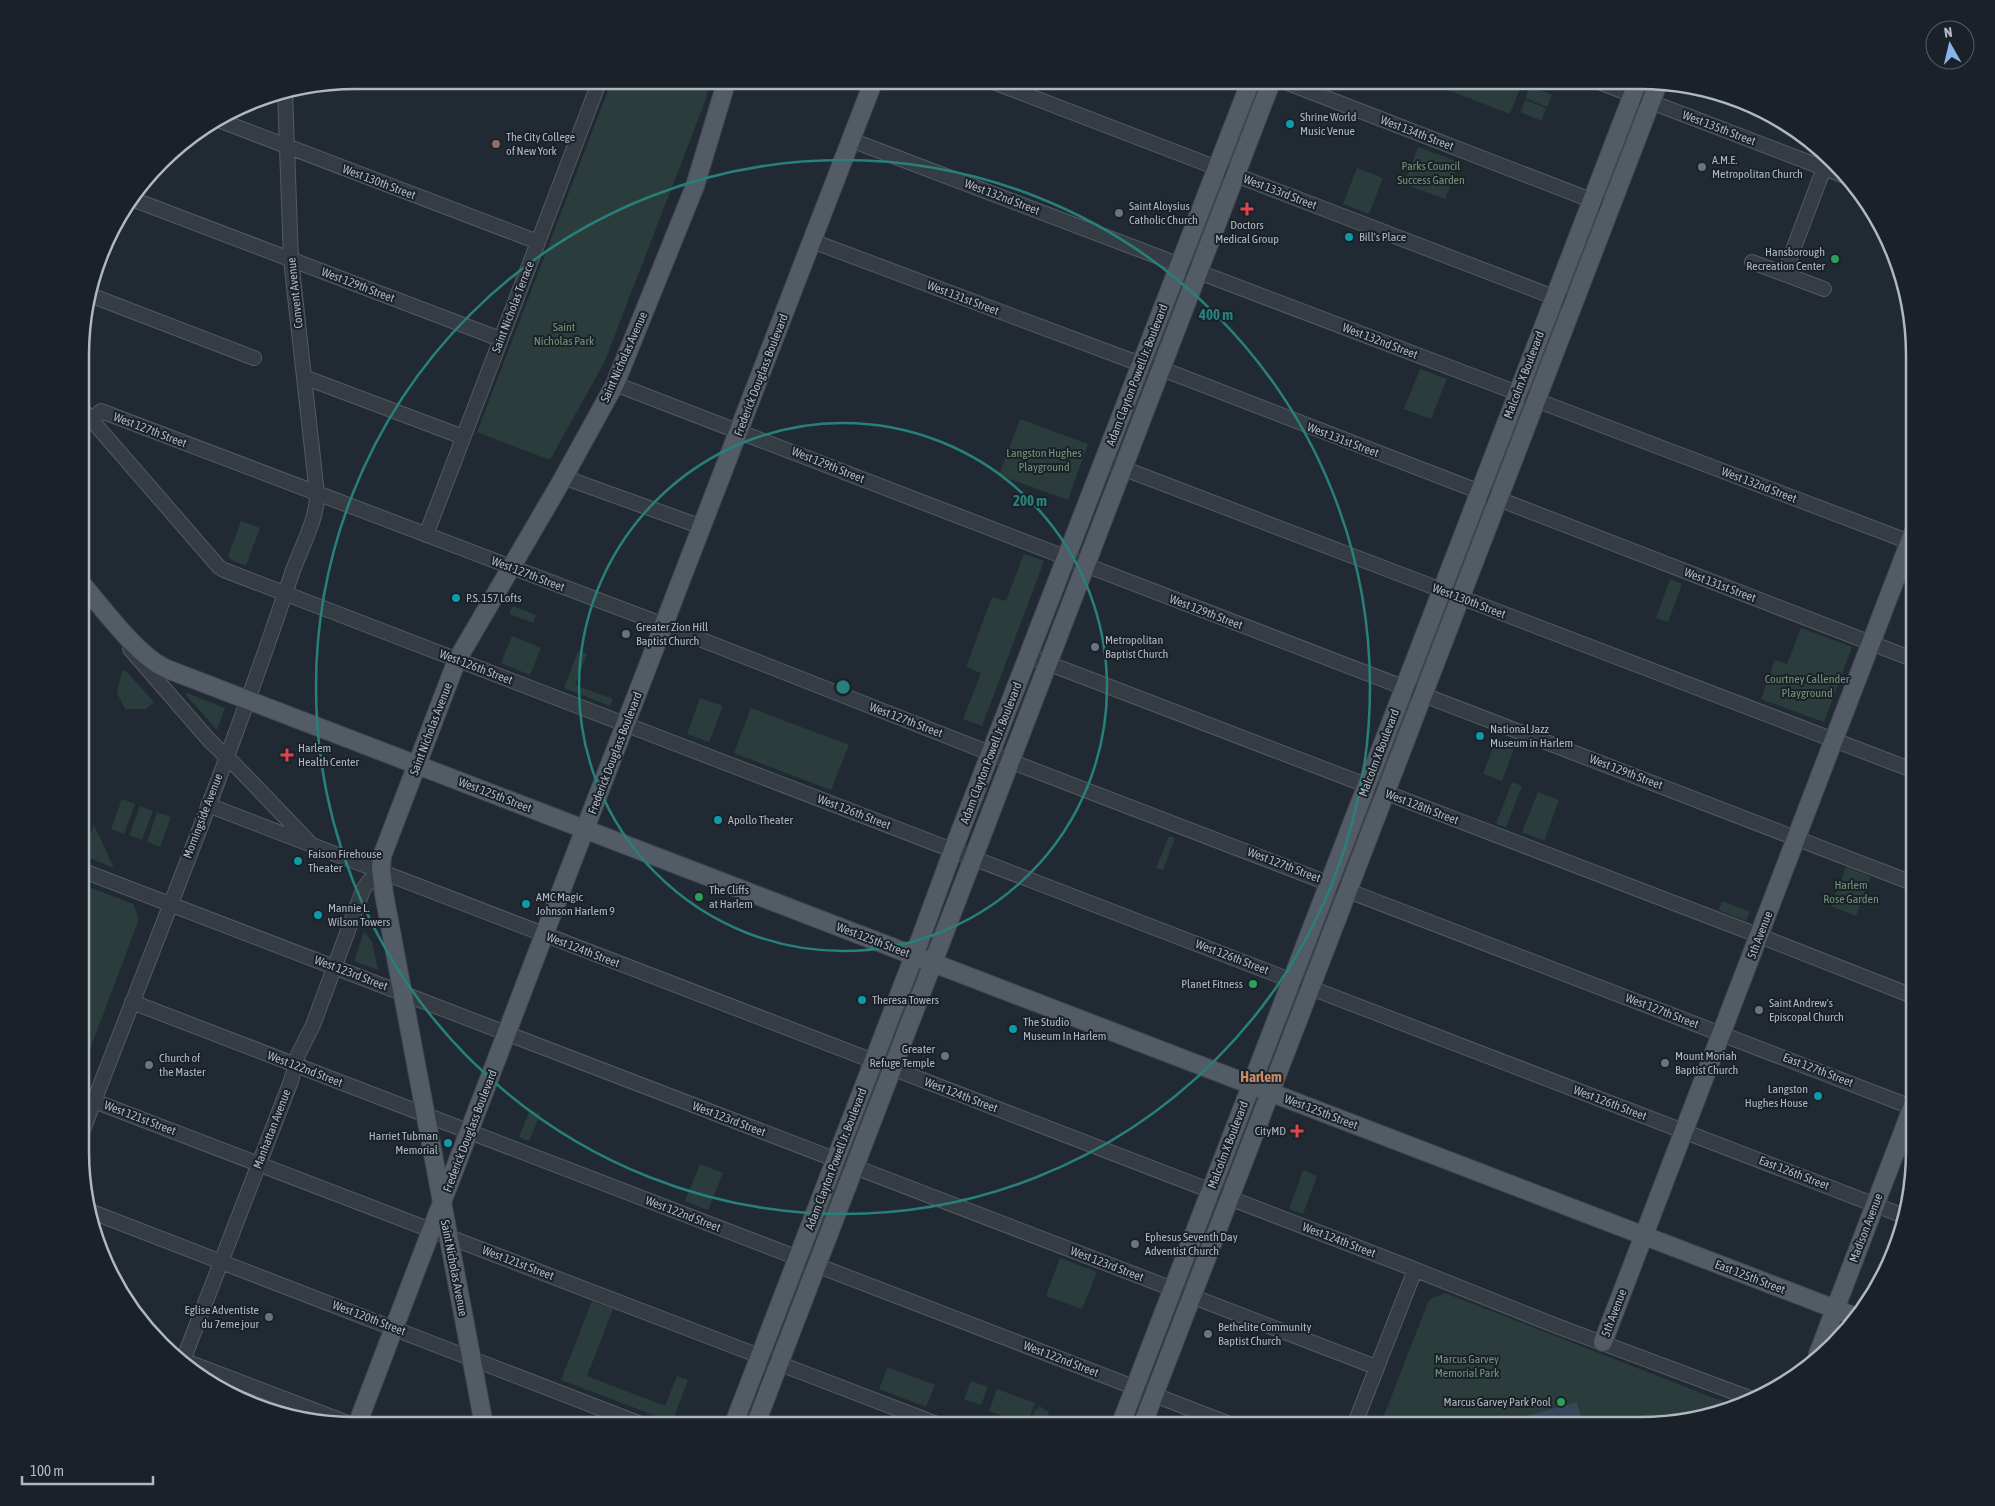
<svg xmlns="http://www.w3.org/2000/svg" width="1995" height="1506" font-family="'Asap Condensed',sans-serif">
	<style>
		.green { fill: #2a3c3b }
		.water { fill: #374659 }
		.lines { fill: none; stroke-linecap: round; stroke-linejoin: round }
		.minor-casing { stroke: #525a62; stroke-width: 16 }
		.major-casing { stroke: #3e454e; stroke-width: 20 }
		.minor { stroke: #353c44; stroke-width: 14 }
		.major { stroke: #535b64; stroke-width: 18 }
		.ring { fill: none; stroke: #27807a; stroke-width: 2.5 }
		.culture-dot { fill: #0f9aa8; stroke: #1a2129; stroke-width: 2 }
		.education-dot { fill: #8d6e63; stroke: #1a2129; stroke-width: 2 }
		.worship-dot { fill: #6b7280; stroke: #1a2129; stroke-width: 2 }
		.health-dot { fill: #e0444e; stroke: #1a2129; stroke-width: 2 }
		.leisure-dot { fill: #2e9e5b; stroke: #1a2129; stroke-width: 2 }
		.labels { text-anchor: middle; stroke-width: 4; stroke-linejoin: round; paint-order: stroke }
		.poi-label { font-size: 12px; fill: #afb7c1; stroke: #1a2129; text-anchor: start }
		.street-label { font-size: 12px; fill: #afb7c1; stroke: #1a2129 }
		.park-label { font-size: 12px; fill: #709577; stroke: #1a2129 }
		.quarter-label { font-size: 15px; font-weight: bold; fill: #c68b65; stroke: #1a2129 }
		.rim { fill: none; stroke: #afb7c1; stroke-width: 2.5 }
		.centre { fill: #27807a; stroke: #1a2129; stroke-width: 2.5 }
		.ring-label { font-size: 15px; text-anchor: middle; font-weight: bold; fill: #27807a; stroke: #1a2129; stroke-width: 4; stroke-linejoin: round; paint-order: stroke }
	</style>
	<rect width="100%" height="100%" fill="#212a33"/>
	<path class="green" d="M612 80H710L706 99 604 363 550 460 477 432Z
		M1451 80 1523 81 1510 114 1448 90Z
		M1530 86 1552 95 1547 107 1525 98Z
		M1525 100 1546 108 1542 121 1520 112Z
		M1418 147 1459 162 1445 199 1404 184Z
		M1357 168 1383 178 1369 214 1343 204Z
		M1420 369 1447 379 1431 419 1404 409Z
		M1020 419 1088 444 1068 500 999 475Z
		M241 521 260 528 246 566 231 560 228 556Z
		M1024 554 1044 561 982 726 963 719 981 673 966 667 992 597 1006 601Z
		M1670 579 1682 584 1668 622 1656 618Z
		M513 606 536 615 533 623 509 614Z
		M1801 628 1852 647 1824 722 1761 699 1775 660 1787 664Z
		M512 636 541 648 530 675 501 663Z
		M578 651 587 654 575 685 613 699 610 706 564 688Z
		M125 670 154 702 146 709H125L117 693 122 672Z
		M187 693 225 708 217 730 186 695Z
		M700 698 723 706 709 742 687 734Z
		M751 708 849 745 831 790 734 753Z
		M1497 737 1516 744 1502 781 1483 774Z
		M1512 782 1522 786 1506 827 1496 824Z
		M1538 792 1559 800 1544 841 1522 832Z
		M122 799 135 804 124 834 111 829Z
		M140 806 153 811 142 840 129 835Z
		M157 812 171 817 160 847 147 842Z
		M94 825 114 868 82 855Z
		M1169 836 1175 838 1163 870 1156 868Z
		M1846 867 1871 877 1856 916 1831 906Z
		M81 884 133 904 139 919 81 1073Z
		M1722 901 1750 912 1746 921 1719 910Z
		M364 932 372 941 378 970 354 961Z
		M530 1110 540 1114 529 1141 519 1137Z
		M700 1164 723 1173 708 1210 685 1201Z
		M1303 1170 1317 1176 1303 1214 1289 1209Z
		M1060 1258 1097 1272 1082 1309 1046 1296Z
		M1445 1293 1714 1398 1737 1406 1694 1421 1641 1426H1380L1428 1302 1432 1298Z
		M592 1301 613 1309 587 1376 665 1406 677 1376 688 1380 672 1422 561 1380Z
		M888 1367 935 1385 926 1407 879 1389Z
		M971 1381 988 1387 981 1405 964 1399Z
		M997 1389 1035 1403 1027 1425 989 1411Z
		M1039 1406 1049 1412 1045 1426 1032 1425 1030 1423 1035 1409 1037 1410Z"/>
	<path class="water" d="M1577 1402 1583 1426H1513L1512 1420Z"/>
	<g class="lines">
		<g class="minor-casing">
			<path id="minor" d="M988 80 1564 301
				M1280 80 1609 207
				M1596 81 1842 175
				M221 121 538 242
				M851 140 1915 544
				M132 199 500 339
				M812 241 1127 359 1175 374 1915 660
				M1752 262 1824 289
				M1784 274 1824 168
				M90 295 254 358
				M304 377 463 437
				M615 384 1915 884
				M82 409 219 567 224 570 1904 1216
				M92 420 101 411 664 625 1023 766 1914 1108
				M1104 461 1915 771
				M563 477 702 527
				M426 535 600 80
				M130 649 209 740 238 768 309 842
				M1029 656 1747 931 1915 997
				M208 805 1401 1264 1554 1325 1755 1400
				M81 870 1376 1367
				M132 1002 1235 1426
				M94 1101 942 1426
				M81 1135C152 950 228 765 291 576 299 551 318 519 317 494L291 260 285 91
				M92 1212 646 1426
				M172 1356 353 1425
				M182 1363 291 1081 298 1055 313 1025 363 890 369 881 381 873
				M1354 1426 1415 1270"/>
		</g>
		<g class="major-casing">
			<path id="major" d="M82 584C103 608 138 657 167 669L1856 1317
				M1603 1342 1915 528
				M1818 1354 1914 1103
				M357 1425 544 935 874 80
				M484 1425 384 894 381 868 382 856 457 660 561 482 615 384 695 186 727 80
				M733 1426 914 956 953 850 1251 80
				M755 1426 1272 80
				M1120 1426 1638 81
				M1142 1426 1659 81"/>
		</g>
		<use href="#minor" class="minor"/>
		<use href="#major" class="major"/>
	</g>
	<g class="ring">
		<circle cx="843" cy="687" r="264"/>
		<circle cx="843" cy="687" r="527"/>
	</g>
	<g class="culture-dot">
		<circle cx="1290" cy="124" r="5"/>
		<circle cx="1349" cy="237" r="5"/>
		<circle cx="456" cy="598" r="5"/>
		<circle cx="1480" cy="736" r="5"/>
		<circle cx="718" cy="820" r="5"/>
		<circle cx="298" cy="861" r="5"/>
		<circle cx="526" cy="904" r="5"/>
		<circle cx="318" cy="915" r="5"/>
		<circle cx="862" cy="1000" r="5"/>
		<circle cx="1013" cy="1029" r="5"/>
		<circle cx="1818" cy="1096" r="5"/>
		<circle cx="448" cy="1143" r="5"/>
	</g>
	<circle class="education-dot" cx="496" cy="144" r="5"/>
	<g class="worship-dot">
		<circle cx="1702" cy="167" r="5"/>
		<circle cx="1119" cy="213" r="5"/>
		<circle cx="626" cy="634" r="5"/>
		<circle cx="1095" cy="647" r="5"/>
		<circle cx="1759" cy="1010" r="5"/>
		<circle cx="945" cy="1056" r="5"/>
		<circle cx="1665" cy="1063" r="5"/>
		<circle cx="149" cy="1065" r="5"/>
		<circle cx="1135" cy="1244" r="5"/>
		<circle cx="269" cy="1317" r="5"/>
		<circle cx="1208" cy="1334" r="5"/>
	</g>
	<g class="health-dot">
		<path d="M1244.5 201.5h5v5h5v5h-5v5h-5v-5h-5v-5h5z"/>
		<path d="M284.5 747.5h5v5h5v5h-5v5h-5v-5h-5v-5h5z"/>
		<path d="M1294.5 1123.5h5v5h5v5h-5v5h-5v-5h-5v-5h5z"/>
	</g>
	<g class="leisure-dot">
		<circle cx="1835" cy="259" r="5"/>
		<circle cx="699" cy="897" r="5"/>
		<circle cx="1253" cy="984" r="5"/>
		<circle cx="1561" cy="1402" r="5"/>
	</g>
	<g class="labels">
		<g class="poi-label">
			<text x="1300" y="121">Shrine World<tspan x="1300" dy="14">Music Venue</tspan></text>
			<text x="506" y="141">The City College<tspan x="506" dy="14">of New York</tspan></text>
			<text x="1712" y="164">A.M.E.<tspan x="1712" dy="14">Metropolitan Church</tspan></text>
			<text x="1129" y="210">Saint Aloysius<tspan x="1129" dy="14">Catholic Church</tspan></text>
			<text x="1247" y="229" text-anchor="middle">Doctors<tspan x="1247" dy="14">Medical Group</tspan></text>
			<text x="1359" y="241">Bill's Place</text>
			<text x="1825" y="256" text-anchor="end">Hansborough<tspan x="1825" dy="14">Recreation Center</tspan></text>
			<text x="466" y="602">P.S. 157 Lofts</text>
			<text x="636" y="631">Greater Zion Hill<tspan x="636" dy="14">Baptist Church</tspan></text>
			<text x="1105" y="644">Metropolitan<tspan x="1105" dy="14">Baptist Church</tspan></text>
			<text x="1490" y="733">National Jazz<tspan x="1490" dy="14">Museum in Harlem</tspan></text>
			<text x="298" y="752">Harlem<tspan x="298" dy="14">Health Center</tspan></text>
			<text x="728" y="824">Apollo Theater</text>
			<text x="308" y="858">Faison Firehouse<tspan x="308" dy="14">Theater</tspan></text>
			<text x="709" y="894">The Cliffs<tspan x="709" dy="14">at Harlem</tspan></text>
			<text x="536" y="901">AMC Magic<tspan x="536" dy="14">Johnson Harlem 9</tspan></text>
			<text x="328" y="912">Mannie L.<tspan x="328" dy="14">Wilson Towers</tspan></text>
			<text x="1243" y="988" text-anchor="end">Planet Fitness</text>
			<text x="872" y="1004">Theresa Towers</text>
			<text x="1769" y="1007">Saint Andrew's<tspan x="1769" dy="14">Episcopal Church</tspan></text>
			<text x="1023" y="1026">The Studio<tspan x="1023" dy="14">Museum In Harlem</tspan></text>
			<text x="935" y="1053" text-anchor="end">Greater<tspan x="935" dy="14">Refuge Temple</tspan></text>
			<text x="1675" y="1060">Mount Moriah<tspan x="1675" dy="14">Baptist Church</tspan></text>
			<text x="159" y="1062">Church of<tspan x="159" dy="14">the Master</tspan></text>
			<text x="1808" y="1093" text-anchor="end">Langston<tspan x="1808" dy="14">Hughes House</tspan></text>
			<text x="1286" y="1135" text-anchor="end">CityMD</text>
			<text x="438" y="1140" text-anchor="end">Harriet Tubman<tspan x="438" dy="14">Memorial</tspan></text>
			<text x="1145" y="1241">Ephesus Seventh Day<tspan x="1145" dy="14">Adventist Church</tspan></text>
			<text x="259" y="1314" text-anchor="end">Eglise Adventiste<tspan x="259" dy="14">du 7eme jour</tspan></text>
			<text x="1218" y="1331">Bethelite Community<tspan x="1218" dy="14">Baptist Church</tspan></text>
			<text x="1551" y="1406" text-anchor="end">Marcus Garvey Park Pool</text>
		</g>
		<g class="street-label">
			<text transform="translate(1719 128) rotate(21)" y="4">West 135th Street</text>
			<text transform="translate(1417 133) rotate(21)" y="4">West 134th Street</text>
			<text transform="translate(379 182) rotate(21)" y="4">West 130th Street</text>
			<text transform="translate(1280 192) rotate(21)" y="4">West 133rd Street</text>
			<text transform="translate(1002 197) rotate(21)" y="4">West 132nd Street</text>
			<text transform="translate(358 285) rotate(21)" y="4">West 129th Street</text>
			<text transform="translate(295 293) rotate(-96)" y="4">Convent Avenue</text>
			<text transform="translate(963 298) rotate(21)" y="4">West 131st Street</text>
			<text transform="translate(513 307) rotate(-69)" y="4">Saint Nicholas Terrace</text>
			<text transform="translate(1380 341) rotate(21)" y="4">West 132nd Street</text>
			<text transform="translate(624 357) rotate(-66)" y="4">Saint Nicholas Avenue</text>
			<text transform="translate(761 375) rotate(-69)" y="4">Frederick Douglass Boulevard</text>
			<text transform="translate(1137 375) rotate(-69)" y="4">Adam Clayton Powell Jr. Boulevard</text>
			<text transform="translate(1524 375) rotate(-69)" y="4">Malcolm X Boulevard</text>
			<text transform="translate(150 430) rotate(21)" y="4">West 127th Street</text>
			<text transform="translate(1343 440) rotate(21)" y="4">West 131st Street</text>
			<text transform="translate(828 465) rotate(22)" y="4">West 129th Street</text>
			<text transform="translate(1759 485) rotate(21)" y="4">West 132nd Street</text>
			<text transform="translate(528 574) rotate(21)" y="4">West 127th Street</text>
			<text transform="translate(1720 585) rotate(21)" y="4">West 131st Street</text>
			<text transform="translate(1469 601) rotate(21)" y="4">West 130th Street</text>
			<text transform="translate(1206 612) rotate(21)" y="4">West 129th Street</text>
			<text transform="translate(476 667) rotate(21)" y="4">West 126th Street</text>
			<text transform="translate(906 720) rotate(21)" y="4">West 127th Street</text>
			<text transform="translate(431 729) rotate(-69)" y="4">Saint Nicholas Avenue</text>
			<text transform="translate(615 753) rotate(-69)" y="4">Frederick Douglass Boulevard</text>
			<text transform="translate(991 753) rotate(-69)" y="4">Adam Clayton Powell Jr. Boulevard</text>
			<text transform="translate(1379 753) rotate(-69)" y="4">Malcolm X Boulevard</text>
			<text transform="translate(1626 772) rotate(21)" y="4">West 129th Street</text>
			<text transform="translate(495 795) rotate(21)" y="4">West 125th Street</text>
			<text transform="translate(1422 807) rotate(21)" y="4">West 128th Street</text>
			<text transform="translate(854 812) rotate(21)" y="4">West 126th Street</text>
			<text transform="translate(203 816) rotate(-69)" y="4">Morningside Avenue</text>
			<text transform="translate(1284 865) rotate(21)" y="4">West 127th Street</text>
			<text transform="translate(1760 935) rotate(-69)" y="4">5th Avenue</text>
			<text transform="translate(873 940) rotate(21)" y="4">West 125th Street</text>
			<text transform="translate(583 950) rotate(21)" y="4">West 124th Street</text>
			<text transform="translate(1232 957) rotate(21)" y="4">West 126th Street</text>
			<text transform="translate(351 973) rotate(21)" y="4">West 123rd Street</text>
			<text transform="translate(1662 1011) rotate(21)" y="4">West 127th Street</text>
			<text transform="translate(305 1069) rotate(21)" y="4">West 122nd Street</text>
			<text transform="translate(1818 1070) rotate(21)" y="4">East 127th Street</text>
			<text transform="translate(961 1095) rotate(21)" y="4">West 124th Street</text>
			<text transform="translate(1610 1103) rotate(21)" y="4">West 126th Street</text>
			<text transform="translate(1321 1112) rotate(21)" y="4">West 125th Street</text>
			<text transform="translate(140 1118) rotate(21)" y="4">West 121st Street</text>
			<text transform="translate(729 1119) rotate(21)" y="4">West 123rd Street</text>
			<text transform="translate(272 1129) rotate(-69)" y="4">Manhattan Avenue</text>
			<text transform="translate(470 1131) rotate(-69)" y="4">Frederick Douglass Boulevard</text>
			<text transform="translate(1228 1145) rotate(-69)" y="4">Malcolm X Boulevard</text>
			<text transform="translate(836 1159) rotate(-69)" y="4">Adam Clayton Powell Jr. Boulevard</text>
			<text transform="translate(1794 1173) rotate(21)" y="4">East 126th Street</text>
			<text transform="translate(683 1214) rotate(21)" y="4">West 122nd Street</text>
			<text transform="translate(1866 1228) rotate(-69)" y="4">Madison Avenue</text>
			<text transform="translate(1339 1240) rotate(21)" y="4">West 124th Street</text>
			<text transform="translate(518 1263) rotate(21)" y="4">West 121st Street</text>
			<text transform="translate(1107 1264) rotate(21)" y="4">West 123rd Street</text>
			<text transform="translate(454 1268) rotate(79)" y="4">Saint Nicholas Avenue</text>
			<text transform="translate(1750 1277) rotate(21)" y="4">East 125th Street</text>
			<text transform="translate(1614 1313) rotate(-69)" y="4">5th Avenue</text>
			<text transform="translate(369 1318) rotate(21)" y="4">West 120th Street</text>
			<text transform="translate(1061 1359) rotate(21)" y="4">West 122nd Street</text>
		</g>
		<g class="park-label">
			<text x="1431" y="170">Parks Council<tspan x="1431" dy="14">Success Garden</tspan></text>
			<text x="564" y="331">Saint<tspan x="564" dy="14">Nicholas Park</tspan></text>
			<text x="1044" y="457">Langston Hughes<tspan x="1044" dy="14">Playground</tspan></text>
			<text x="1807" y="683">Courtney Callender<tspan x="1807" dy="14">Playground</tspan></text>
			<text x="1851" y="889">Harlem<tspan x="1851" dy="14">Rose Garden</tspan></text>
			<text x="1467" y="1363">Marcus Garvey<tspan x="1467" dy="14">Memorial Park</tspan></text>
		</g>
		<g class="quarter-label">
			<text x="1261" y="1082">Harlem</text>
		</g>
	</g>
	<path d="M0 0H1995V1506H0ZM355 89H1640A266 266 0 0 1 1906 355V1151A266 266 0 0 1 1640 1417H355A266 266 0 0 1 89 1151V355A266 266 0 0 1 355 89Z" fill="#1a2129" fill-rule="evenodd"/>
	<path class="rim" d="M355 89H1640A266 266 0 0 1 1906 355V1151A266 266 0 0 1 1640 1417H355A266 266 0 0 1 89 1151V355A266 266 0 0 1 355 89Z"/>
	<circle cx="843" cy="687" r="8" class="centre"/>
	<g class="ring-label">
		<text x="1216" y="320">400 m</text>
		<text x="1030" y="506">200 m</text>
	</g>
	<g transform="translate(1950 45) rotate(352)"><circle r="24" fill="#1a2129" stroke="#565d66"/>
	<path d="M0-4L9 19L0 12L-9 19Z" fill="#8ab3eb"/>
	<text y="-8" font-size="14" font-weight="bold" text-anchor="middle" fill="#afb7c1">N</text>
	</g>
	<path d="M22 1476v8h131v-8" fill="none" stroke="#afb7c1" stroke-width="2.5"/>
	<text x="30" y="1476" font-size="15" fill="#afb7c1" stroke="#1a2129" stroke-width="4" paint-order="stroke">100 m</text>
</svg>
